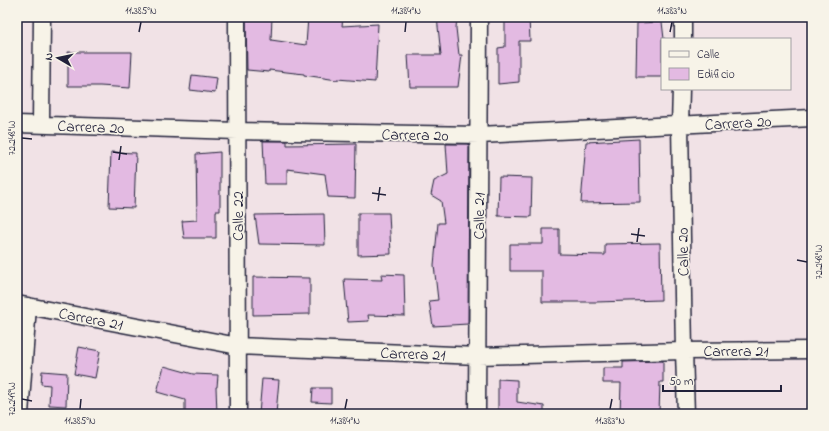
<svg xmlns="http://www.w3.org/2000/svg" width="829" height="431" font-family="'Indie Flower',sans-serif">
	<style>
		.building { fill: #e3bae2; stroke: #22223b }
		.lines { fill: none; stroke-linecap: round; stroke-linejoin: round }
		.minor-casing { stroke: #22223b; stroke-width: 19 }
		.minor { stroke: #f7f3e8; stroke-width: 16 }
		.ticks { fill: none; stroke: #22223b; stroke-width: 1.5 }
		.labels { text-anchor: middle; stroke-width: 3.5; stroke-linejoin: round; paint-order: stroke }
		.street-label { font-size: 16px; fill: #22223b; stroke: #f7f3e8 }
		.neatline { fill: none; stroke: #22223b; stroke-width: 1.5 }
		.ticks-label { font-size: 10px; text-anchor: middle; fill: #22223b }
	</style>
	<rect width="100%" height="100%" fill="#f1e2e6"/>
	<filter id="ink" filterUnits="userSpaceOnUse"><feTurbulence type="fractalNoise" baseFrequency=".025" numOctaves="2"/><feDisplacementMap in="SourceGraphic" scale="8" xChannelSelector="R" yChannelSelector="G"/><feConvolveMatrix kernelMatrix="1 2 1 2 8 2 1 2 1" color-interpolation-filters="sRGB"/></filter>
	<g filter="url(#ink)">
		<path class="building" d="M246 17H272L271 40 306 45 308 17H343L342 26 378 24 375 82 337 79V80L304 75V74L269 70V72L247 70Z
			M437 17H457L456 28 459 55H462L458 87H410L408 55H441Z
			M505 17H529L530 41H519V82L498 84V48L505 47Z
			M662 22 664 39H662V77H636L637 23Z
			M68 52H132L130 88 100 86H68Z
			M192 75 217 78 215 93 190 90Z
			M639 139 640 202 581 203 586 142Z
			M263 141H287V145L356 144 355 198 328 197 325 174 287 169V184H265Z
			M446 144H469L468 324 433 326 429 301 438 300 434 265 438 223H444L441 201 431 195 434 181 448 174Z
			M111 152 136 153 134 208 109 207Z
			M220 152V211H216V238H184L182 221 197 220 196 154Z
			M499 177 532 178 531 217 498 216Z
			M358 213H389L391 254 358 255Z
			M324 214 325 245 259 244 255 215Z
			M543 229H559V254L605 255V244L660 243 661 300 596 302H542V271H510V244H543Z
			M381 274 404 275 405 316 368 315 369 321 348 322 344 279 382 280Z
			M253 277 310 278V314L253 315Z
			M79 347 100 351 95 378 74 374Z
			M663 361V382H660L659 414H620L621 383H603V368H623V362Z
			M164 366 193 374 218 375 217 387H216L217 414H185V400L157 392Z
			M42 371 67 373 66 406 49 405 50 385 41 384Z
			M262 379 279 380 276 414H259Z
			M498 379 517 380V402L544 406V414H498Z
			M313 388H331V403L312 402Z"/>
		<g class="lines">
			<g class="minor-casing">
				<path id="minor" d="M237 17 238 414
					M683 39V17
					M681 89 680 125 684 351 686 414
					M17 124 237 131 479 135 812 118
					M41 124 42 17
					M17 304 238 346 478 356 684 351 812 350
					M20 414 28 306
					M477 414 479 17"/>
			</g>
			<use href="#minor" class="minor"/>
		</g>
	</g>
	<path class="ticks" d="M139 32 141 22M405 32 406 22M670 32 672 22M22 138 32 139M113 152 127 154M119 160 121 146M372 193 386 195M378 201 380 187M631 234 645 236M637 242 639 228M797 260 807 262M22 399 32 401M80 409 81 399M345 409 347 399M610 409 612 399"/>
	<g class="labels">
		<g class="street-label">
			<text transform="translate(738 122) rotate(-3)" y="6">Carrera 20</text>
			<text transform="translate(91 126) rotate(2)" y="6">Carrera 20</text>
			<text transform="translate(415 134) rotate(1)" y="6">Carrera 20</text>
			<text transform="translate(237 216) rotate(-90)" y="6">Calle 22</text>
			<text transform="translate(478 216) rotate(-90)" y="6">Calle 21</text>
			<text transform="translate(682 252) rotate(-91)" y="6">Calle 20</text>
			<text transform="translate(91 318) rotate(11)" y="6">Carrera 21</text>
			<text x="736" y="356">Carrera 21</text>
			<text transform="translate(413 353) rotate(2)" y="6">Carrera 21</text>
		</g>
	</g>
	<rect width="829" height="431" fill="none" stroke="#f7f3e8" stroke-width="44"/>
	<rect x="661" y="38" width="130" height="52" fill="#f7f3e8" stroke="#a29fa3"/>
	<rect x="669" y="51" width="20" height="6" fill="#f7f3e8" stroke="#a29fa3"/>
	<text x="697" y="58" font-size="12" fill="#22223b">Calle</text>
	<rect x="669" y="68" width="20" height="12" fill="#e3bae2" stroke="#a29fa3"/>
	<text x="697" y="78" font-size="12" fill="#22223b">Edificio</text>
	<g transform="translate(58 58) rotate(279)" stroke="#f7f3e8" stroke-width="3" paint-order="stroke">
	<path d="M0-3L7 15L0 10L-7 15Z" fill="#22223b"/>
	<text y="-6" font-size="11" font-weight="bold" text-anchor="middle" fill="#22223b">N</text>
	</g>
	<path d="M663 385v6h118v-6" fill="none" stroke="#22223b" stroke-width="2"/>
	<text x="669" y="385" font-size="12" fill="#22223b" stroke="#f7f3e8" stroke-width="3" paint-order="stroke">50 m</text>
	<rect x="22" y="22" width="785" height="387" class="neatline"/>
	<g class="ticks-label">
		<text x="141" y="14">11.385°N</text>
		<text x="406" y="14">11.384°N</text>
		<text x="672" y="14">11.383°N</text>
		<text transform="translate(11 138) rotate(-90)" y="4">72.248°W</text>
		<text transform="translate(818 262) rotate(-90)" y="4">72.248°W</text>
		<text transform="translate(11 399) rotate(-90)" y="4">72.249°W</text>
		<text x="80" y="424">11.385°N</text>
		<text x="345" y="424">11.384°N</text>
		<text x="610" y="424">11.383°N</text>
	</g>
</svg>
